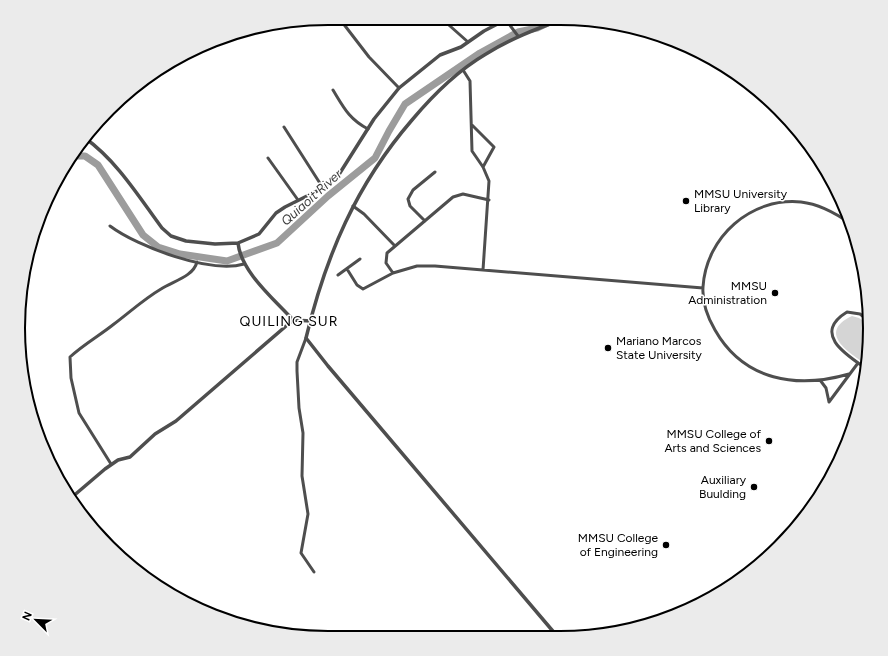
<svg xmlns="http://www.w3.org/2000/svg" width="888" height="656" font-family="Figtree,sans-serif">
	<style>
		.green { fill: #d5d5d5 }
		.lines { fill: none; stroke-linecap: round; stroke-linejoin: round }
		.river { stroke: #9c9c9c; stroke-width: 7 }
		.minor { stroke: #4e4e4e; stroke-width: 3 }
		.tertiary { stroke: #4e4e4e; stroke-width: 3.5 }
		.poi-dot { fill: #000; stroke: #fff; stroke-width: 1.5 }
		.labels { text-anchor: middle; stroke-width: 3; stroke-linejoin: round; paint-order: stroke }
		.poi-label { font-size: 12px; fill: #000; stroke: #fff; text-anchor: end }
		.water-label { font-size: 13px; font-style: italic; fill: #3d3d3d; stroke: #fff }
		.quarter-label { font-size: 14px; letter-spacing: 1px; fill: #000; stroke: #fff }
		.rim { fill: none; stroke: #000; stroke-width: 2 }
	</style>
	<rect width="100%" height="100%" fill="#fff"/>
	<path class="green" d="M852 316 859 318 869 325 867 365C850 353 816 333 852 316Z"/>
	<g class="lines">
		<path class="river" d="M73 156H85L98 165 143 235 158 247 180 254 227 261 277 243 328 196 375 158 389 131 405 104 480 53 518 32 537 28 556 19"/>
		<path class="minor" d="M339 18 369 57 399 88
			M444 18 450 26 468 42
			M506 20 518 36
			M463 70 470 81 472 151 483 167 489 181 483 270
			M333 90C344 108 349 119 368 129
			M472 125 494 147 483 167
			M284 127 323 188
			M268 158 298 200
			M353 206 364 214 395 246
			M425 221 410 206 408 199 413 190 435 172
			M110 226C138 247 211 274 244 264
			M347 269 357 285 363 289 393 273 417 266H435L703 288
			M393 273 386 263 387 253 453 197 463 194 489 200
			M338 275 360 259
			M306 338 297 362V371L299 408 303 433 302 476 308 514 301 553 314 572
			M867 369C848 356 811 334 847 312L860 314 869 321
			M849 374C797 389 744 381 715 330 708 318 702 302 703 287 706 237 751 197 801 202 819 204 837 214 851 224
			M820 380 826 388 829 402
			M829 402 858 363
			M111 464 79 413 71 378 70 357C84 344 99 336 114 324 130 312 144 299 161 289 173 281 193 277 197 262"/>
		<path class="tertiary" d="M85 138C117 161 139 197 162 228L171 236 186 241 215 244 238 243 259 234 276 213 285 207 321 189 338 176 374 119 399 88 440 55 461 47 484 31 509 18
			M238 243C241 272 274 299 293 320
			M71 498 105 469 118 460 130 457 155 434 176 421 293 320 311 321
			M557 636 328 366 306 338C326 255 356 185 412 120 433 95 457 71 486 54 510 39 536 29 563 19"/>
	</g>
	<g class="poi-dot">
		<circle cx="686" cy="201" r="4"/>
		<circle cx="775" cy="293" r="4"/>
		<circle cx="608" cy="348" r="4"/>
		<circle cx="769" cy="441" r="4"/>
		<circle cx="754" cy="487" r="4"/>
		<circle cx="666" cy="545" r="4"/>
	</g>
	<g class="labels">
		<g class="poi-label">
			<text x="694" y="198" text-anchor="start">MMSU University<tspan x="694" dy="14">Library</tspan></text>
			<text x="767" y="290">MMSU<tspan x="767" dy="14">Administration</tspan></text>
			<text x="616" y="345" text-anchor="start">Mariano Marcos<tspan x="616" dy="14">State University</tspan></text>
			<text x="761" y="438">MMSU College of<tspan x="761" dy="14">Arts and Sciences</tspan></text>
			<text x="746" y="484">Auxiliary<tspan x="746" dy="14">Buulding</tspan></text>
			<text x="658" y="542">MMSU College<tspan x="658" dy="14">of Engineering</tspan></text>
		</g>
		<g class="water-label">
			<text transform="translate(311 197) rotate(-42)" y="5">Quiaoit River</text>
		</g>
		<g class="quarter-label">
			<text x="289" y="326">QUILING SUR</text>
		</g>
	</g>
	<path d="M0 0H888V656H0ZM328 25H560A303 303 0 0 1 863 328V328A303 303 0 0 1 560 631H328A303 303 0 0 1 25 328V328A303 303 0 0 1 328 25Z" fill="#ebebeb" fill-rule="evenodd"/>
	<path class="rim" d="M328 25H560A303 303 0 0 1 863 328V328A303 303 0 0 1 560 631H328A303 303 0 0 1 25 328V328A303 303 0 0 1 328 25Z"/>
	<g transform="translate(36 620) rotate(294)" stroke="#ffffff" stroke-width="3" paint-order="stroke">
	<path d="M0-3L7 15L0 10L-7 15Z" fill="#000000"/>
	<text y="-6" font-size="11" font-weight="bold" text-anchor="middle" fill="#000000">N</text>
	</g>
</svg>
